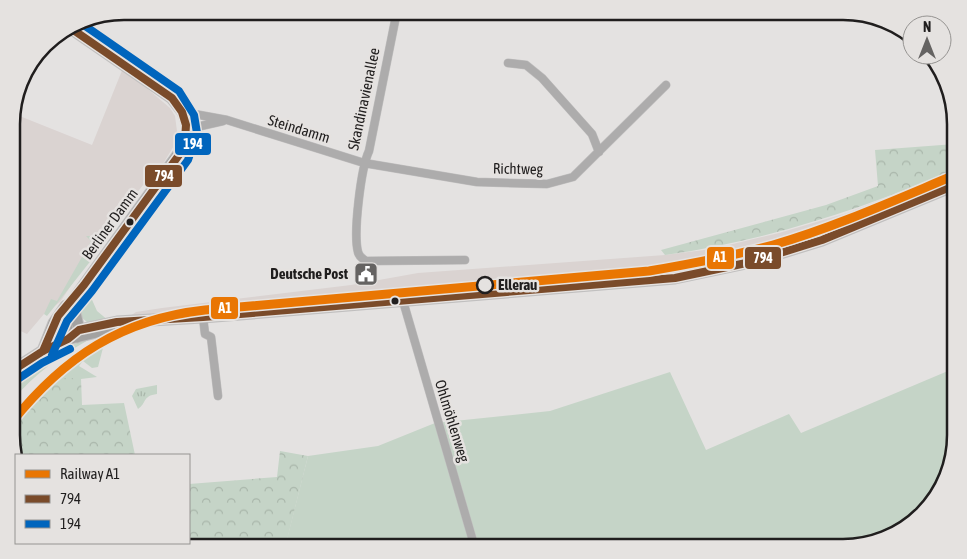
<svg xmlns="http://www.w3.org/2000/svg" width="967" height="559" font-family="'Asap Condensed',sans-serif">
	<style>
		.built { fill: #dad3d1 }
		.grass { fill: #c5d4c7 }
		.forest { fill: url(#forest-crowns) }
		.park { fill: url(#park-tufts) }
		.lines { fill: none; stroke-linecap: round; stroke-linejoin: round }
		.street-casing { stroke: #c0bfbf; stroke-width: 9 }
		.secondary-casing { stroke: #c0bfbf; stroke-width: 13 }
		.street { stroke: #adacac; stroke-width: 8 }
		.secondary { stroke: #a3a2a1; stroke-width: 11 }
		.bus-1-casing { stroke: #e5e2e0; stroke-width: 11 }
		.bus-2-casing { stroke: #e5e2e0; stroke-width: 11 }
		.bus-1 { stroke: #7a4b2a; stroke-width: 8 }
		.bus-2 { stroke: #0065bd; stroke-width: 8 }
		.rail-1-casing { stroke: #e5e2e0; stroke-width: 12 }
		.rail-1 { stroke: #e97603; stroke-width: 9 }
		.bus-dot { fill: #201e1e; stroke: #e5e2e0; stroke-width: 2 }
		.stop-dot { fill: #e5e2e0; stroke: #201e1e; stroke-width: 2.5 }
		.labels { text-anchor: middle; stroke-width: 5; stroke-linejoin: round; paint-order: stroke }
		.street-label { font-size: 15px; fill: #201e1e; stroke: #e5e2e0 }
		.poi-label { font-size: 15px; font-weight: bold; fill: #201e1e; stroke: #e5e2e0; text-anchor: end }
		.stop-label { font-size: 15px; font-weight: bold; fill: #201e1e; stroke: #e5e2e0; text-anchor: start }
		.rim { fill: none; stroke: #201e1e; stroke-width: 2.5 }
		.line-badge { stroke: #e5e2e0; stroke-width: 2 }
		.badge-label { font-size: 14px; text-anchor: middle; font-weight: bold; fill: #fff }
	</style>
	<defs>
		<pattern id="forest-crowns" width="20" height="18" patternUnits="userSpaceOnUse" patternTransform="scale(1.25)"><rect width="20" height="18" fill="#c5d4c7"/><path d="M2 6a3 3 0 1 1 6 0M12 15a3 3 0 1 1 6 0" fill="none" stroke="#a9b6aa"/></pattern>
		<pattern id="park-tufts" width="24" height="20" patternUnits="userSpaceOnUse" patternTransform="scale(1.25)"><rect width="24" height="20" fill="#c5d4c7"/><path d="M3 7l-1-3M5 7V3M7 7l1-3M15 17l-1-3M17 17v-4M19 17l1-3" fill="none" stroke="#a9b6aa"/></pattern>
	</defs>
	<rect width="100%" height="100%" fill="#e4e2e1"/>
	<path class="built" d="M123 68 170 108 175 116 178 139 158 172 147 180 113 223 60 302 44 314 27 334 12 327V113L92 145Z
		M955 170V179L828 231 772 249 673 272 127 318 136 312 162 308 351 285 418 273 665 255 712 249 779 233 847 213Z"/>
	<path class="grass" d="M86 236H91L104 244 47 316 44 314 51 299 57 301 91 241Z
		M86 293H89L97 311 109 321 87 322 81 317 80 305Z
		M90 339C60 356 34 374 12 401V378C37 362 60 347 90 339Z
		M104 344 98 367 92 368 83 361 79 366 97 377 81 379 59 378Z
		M955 368 946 475 941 492 900 533 850 548 285 547 308 456 378 446 435 423 550 411 670 372 706 450 789 414 801 433Z
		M189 539 192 548H136L138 543H189Z"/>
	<path class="forest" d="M955 144V170C861 209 766 241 665 255L661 250 826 205 878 186 875 150Z
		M955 368 956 442 946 475Z
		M59 378H81L82 405 124 403 135 455H16V461C13 452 9 439 13 430 19 413 46 391 59 378Z
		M280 451 308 456 285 548H192L189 539V484L277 477Z"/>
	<path class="park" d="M157 385V394C142 396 147 403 138 409L132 396 136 389Z"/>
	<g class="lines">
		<g class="street-casing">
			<path id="street" d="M381 11 395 18
				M397 11 369 151C361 168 353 233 358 252 359 257 362 258 366 261L465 260
				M508 63 526 65 542 78 592 134 599 152
				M183 112 227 120 364 163 477 182 547 184 573 177 666 85
				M188 132 201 126 223 121
				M403 301 475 548
				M203 317 205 334 211 337 218 396"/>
		</g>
		<g class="secondary-casing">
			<path id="secondary" d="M69 27 172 98 183 112 187 122 188 132 185 145 67 309 66 326 68 332 77 337
				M76 298 75 313 79 330
				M68 339 79 330 117 322 203 317 675 278 751 262 822 240 955 185
				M43 351 54 323 66 306
				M12 371 43 351 67 339 110 329"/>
		</g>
		<use href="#street" class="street"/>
		<use href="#secondary" class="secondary"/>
		<g class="bus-1-casing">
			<path id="bus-1" d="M43 351 58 316 84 285 179 155 185 140 186 125 182 112 172 98 69 27
				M12 371 43 351 68 339 79 330 117 322 203 317 675 278 751 262 822 240 955 185"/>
		</g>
		<g class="bus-2-casing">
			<path id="bus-2" d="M52 355 67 321 92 291 188 160 197 133 194 115 179 91 78 21
				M18 379 42 363 70 349"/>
		</g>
		<use href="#bus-1" class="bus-1"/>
		<use href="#bus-2" class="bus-2"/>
		<g class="rail-1-casing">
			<path id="rail-1" d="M12 422C64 357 122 319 205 310L649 271C691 264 732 256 773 245 835 227 895 200 955 175"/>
		</g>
		<use href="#rail-1" class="rail-1"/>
	</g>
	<defs>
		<g id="civic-square" transform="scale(1.25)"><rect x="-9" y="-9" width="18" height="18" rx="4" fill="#656362" stroke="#e5e2e0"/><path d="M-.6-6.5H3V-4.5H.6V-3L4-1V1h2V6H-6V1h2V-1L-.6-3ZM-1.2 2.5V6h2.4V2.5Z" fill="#fff"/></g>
	</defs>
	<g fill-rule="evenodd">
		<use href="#civic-square" x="366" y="274"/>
	</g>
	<g class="bus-dot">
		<circle cx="130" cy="222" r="4.5"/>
		<circle cx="395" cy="301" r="4.5"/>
	</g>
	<circle class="stop-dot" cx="485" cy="285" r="8"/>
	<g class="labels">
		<g class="street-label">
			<text transform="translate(364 99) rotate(-78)" y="5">Skandinavienallee</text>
			<text transform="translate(299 129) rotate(17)" y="5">Steindamm</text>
			<text transform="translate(518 169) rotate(1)" y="5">Richtweg</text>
			<text transform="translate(110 224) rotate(-54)" y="5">Berliner Damm</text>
			<text transform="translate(452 421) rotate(73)" y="5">Ohlmöhlenweg</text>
		</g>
		<g class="poi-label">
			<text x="348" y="279">Deutsche Post</text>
		</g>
		<g class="stop-label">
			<text x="498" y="290">Ellerau</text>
		</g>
	</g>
	<path d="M0 0H967V559H0ZM124 20H843A104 104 0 0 1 947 124V435A104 104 0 0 1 843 539H124A104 104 0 0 1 20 435V124A104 104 0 0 1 124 20Z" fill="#e5e2e0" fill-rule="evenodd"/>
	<path class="rim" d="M124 20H843A104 104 0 0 1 947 124V435A104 104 0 0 1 843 539H124A104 104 0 0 1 20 435V124A104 104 0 0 1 124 20Z"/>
	<g class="line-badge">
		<rect x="174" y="132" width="38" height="24" rx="5" fill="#0065bd"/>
		<rect x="144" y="164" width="39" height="24" rx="5" fill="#7a4b2a"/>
		<rect x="706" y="246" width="29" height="24" rx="5" fill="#e97603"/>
		<rect x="744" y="246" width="38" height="24" rx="5" fill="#7a4b2a"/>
		<rect x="210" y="296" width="29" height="24" rx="5" fill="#e97603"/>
	</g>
	<g class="badge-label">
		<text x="193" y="149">194</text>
		<text x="164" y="181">794</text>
		<text x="720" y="262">A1</text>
		<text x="763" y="263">794</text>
		<text x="225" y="313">A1</text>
	</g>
	<rect x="15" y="454" width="175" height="90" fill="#e5e2e0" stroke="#969492"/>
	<rect x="25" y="470" width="25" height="8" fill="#e97603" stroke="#969492"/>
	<text x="60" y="479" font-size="15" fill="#201e1e">Railway A1</text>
	<rect x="25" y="495" width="25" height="8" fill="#7a4b2a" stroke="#969492"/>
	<text x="60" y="504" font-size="15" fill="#201e1e">794</text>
	<rect x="25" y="520" width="25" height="8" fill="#0065bd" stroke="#969492"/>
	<text x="60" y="529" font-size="15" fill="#201e1e">194</text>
	<g transform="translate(927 40)"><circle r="24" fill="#e5e2e0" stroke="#969492"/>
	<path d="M0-4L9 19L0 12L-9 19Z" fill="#656362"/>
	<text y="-8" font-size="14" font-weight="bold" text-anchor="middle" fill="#201e1e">N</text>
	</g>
</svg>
